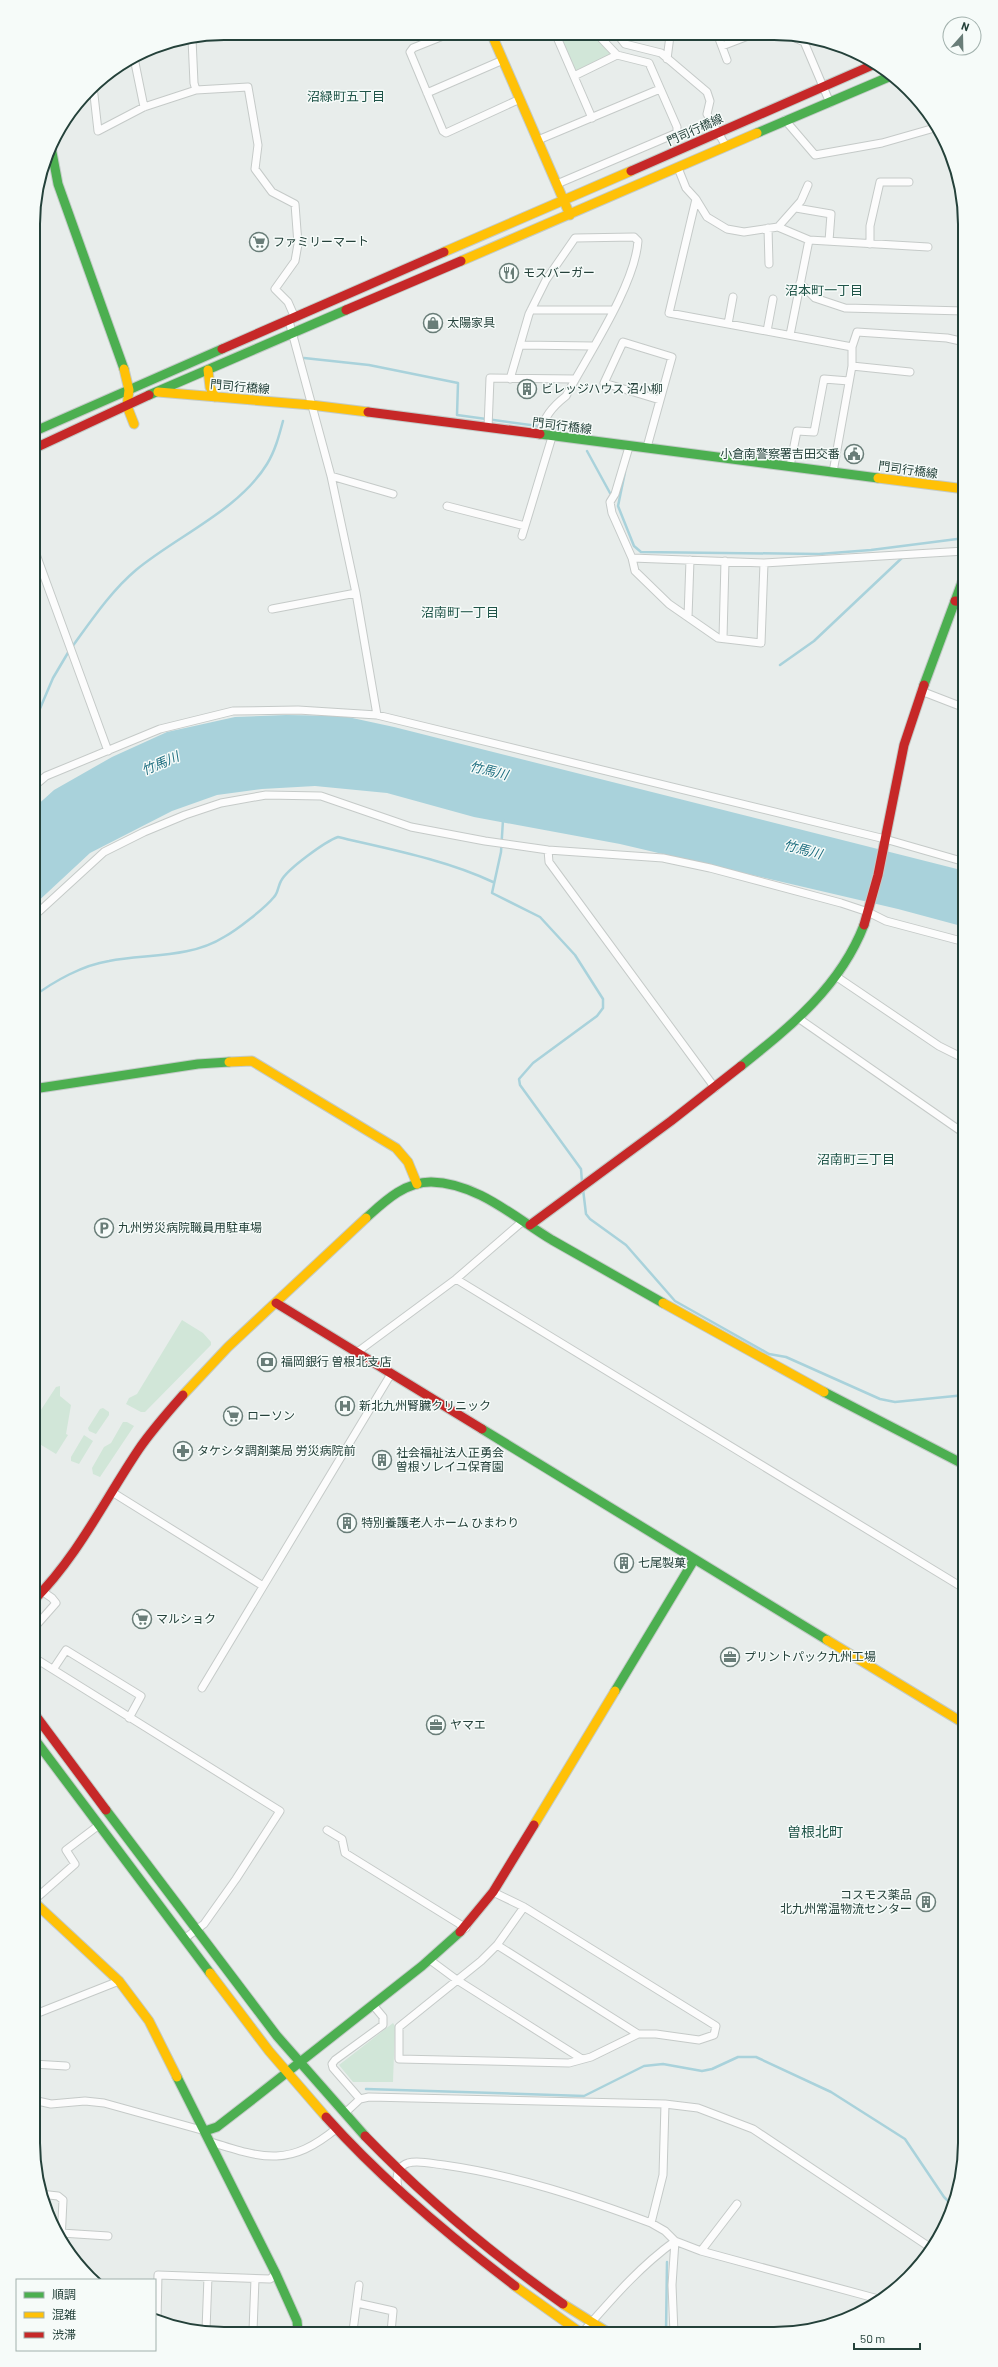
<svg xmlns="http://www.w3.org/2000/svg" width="998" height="2367" font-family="Barlow,'Noto Sans JP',sans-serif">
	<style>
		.green { fill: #d1e6d8 }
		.water { fill: #a9d2db }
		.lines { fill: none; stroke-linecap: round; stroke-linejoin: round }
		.stream { stroke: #a9d2db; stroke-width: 2.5 }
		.street-casing { stroke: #c5cac8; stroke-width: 9 }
		.fast-casing { stroke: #c3cbc8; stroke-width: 11 }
		.slow-casing { stroke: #c3cbc8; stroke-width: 11 }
		.jam-casing { stroke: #c3cbc8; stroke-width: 11 }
		.street { stroke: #fcfcfc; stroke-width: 7 }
		.fast { stroke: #4caf50; stroke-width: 9 }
		.slow { stroke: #ffc107; stroke-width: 9 }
		.jam { stroke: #c62828; stroke-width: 9 }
		.labels { text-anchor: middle; stroke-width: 3; stroke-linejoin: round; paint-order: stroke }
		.street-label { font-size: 12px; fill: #24413a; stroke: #f6fbf9 }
		.poi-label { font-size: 12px; fill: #24413a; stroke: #f6fbf9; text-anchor: start }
		.neighbourhood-label { font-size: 13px; fill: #1f5448; stroke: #f6fbf9 }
		.water-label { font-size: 13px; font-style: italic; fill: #1c6d7f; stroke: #f6fbf9 }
		.quarter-label { font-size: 14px; fill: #1f5448; stroke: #f6fbf9 }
		.rim { fill: none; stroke: #24413a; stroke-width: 2 }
	</style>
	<rect width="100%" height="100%" fill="#e8edeb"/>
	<path class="green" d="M560 35H597L613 52 612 56 579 71 575 70Z
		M182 1320 203 1333 211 1342V1345L145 1412H141L126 1404 129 1398 137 1394Z
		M60 1386V1396L71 1405 66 1434 68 1435 56 1454 33 1440V1422L56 1387Z
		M103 1408 109 1412V1415L96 1434 89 1431 88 1428 100 1409Z
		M123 1422H127L134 1426 100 1477 93 1474 92 1468 104 1447 111 1443Z
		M84 1435 93 1441 79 1464 71 1461V1457Z
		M393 2023 395 2026 393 2082H353L339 2065Z"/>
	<path class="water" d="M286 715 343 716 394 727 965 871V927L898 909 620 844 474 817 387 793 315 786 262 789 217 795 172 811 90 853 33 906V809L54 790 112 757 167 732 235 717Z"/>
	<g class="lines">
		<path class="stream" d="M304 358 369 365 458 383 457 415 560 429
			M587 451 610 493
			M625 472 618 506 634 546 641 552 819 554 871 550 965 538
			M72 647C91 621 111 591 136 570 177 536 239 510 267 464 275 451 279 436 283 421
			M780 665 814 641 904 556
			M33 725 53 678 69 651
			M503 820 501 852 492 893 540 917 575 955 603 999V1008L597 1016 533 1063 519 1079 520 1085 581 1169 582 1182
			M33 997C54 981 83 965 109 961 147 954 191 958 224 937 237 930 265 908 274 897 278 893 278 886 281 881 287 869 326 841 338 837 389 849 447 860 493 882
			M583 1189 586 1214 590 1219 626 1245 675 1301 769 1354 786 1357 880 1399 895 1402 965 1395
			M366 2089 584 2096 644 2066 663 2064 702 2071 712 2069 738 2057H756L831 2092 905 2139 944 2197 949 2202 954 2203
			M666 2333 667 2262"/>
		<g class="street-casing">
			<path id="street" d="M448 34 413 48 410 52 443 131 446 133 520 99
				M556 35 592 118
				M618 35 625 44 661 53 707 92 710 101 707 114 726 146
				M718 36 727 60
				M793 37 804 42
				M802 37 830 103
				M722 46 748 36
				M134 58 144 107
				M667 59 670 36
				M574 76 617 55
				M93 86 98 131 144 107 196 90 194 83 192 39
				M196 90 248 87 258 145 255 169 272 192 295 204 298 244 295 261 275 289 288 302 295 318
				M427 93 503 60
				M785 120 815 155 882 143 938 127
				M538 140 660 89
				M678 168 686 188 696 199 669 313 852 347V366L833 472
				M557 184 677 133V127L649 63 617 55 598 35
				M696 199 707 217 727 229 744 232 778 227 809 240
				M796 208 831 214 829 241
				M778 227 801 201 808 185
				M768 228 769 264
				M870 244V226L880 182H909
				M800 283 815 298 845 308 965 311
				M531 310H613
				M289 321 331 476 356 593 377 715
				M728 324 733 297
				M767 331 773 299
				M790 335 809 240 928 247
				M520 345 593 346
				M852 347 857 332 947 338 965 342
				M852 366 910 372
				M510 379 529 314 546 280 575 238 634 237 638 241C635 285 588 355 566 396 552 407 544 417 539 435
				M488 428 490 378 575 379
				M629 447 615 494 610 502 612 513 632 558 764 563 965 551
				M647 447 672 357 623 342 604 383 660 400
				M790 466 797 431 814 432 824 379 849 381
				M331 476 393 494
				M447 506 525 526
				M522 536 552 437
				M33 546 108 751
				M632 558 635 571 669 604 718 638 761 643 764 563
				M272 609 356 593
				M688 617 690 560
				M723 638 725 561
				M921 691 965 708
				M33 787 46 776 160 729 233 711 298 710 377 715 885 839 965 862
				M548 850 549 862 715 1088
				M33 917 104 852 144 832 185 815 221 803 266 795 321 796 411 827 485 841 548 850 663 858 710 868 841 903 868 912 886 921 965 942
				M837 977 939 1046 965 1059
				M798 1018 965 1134
				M456 1279 965 1589
				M356 1353 456 1279 523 1221
				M112 1492 263 1586
				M33 1629 56 1603 52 1598 33 1585
				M33 1657 280 1811 236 1879 204 1924 184 1939
				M54 1668 66 1650 141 1696 129 1718
				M202 1688 391 1374
				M327 1830 342 1839 345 1853 466 1928
				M493 1892 524 1907 716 2026 714 2035 699 2040 656 2034H638L591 2057 569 2063 399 2059V2027L481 1961 497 1945 524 1907
				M33 1901 75 1864 66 1850 99 1825
				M497 1945 638 2034
				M430 1960 457 1980 582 2059
				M33 2015 119 1981
				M33 2064 66 2066
				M360 2099 333 2068 332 2064 335 2060 383 2025V2017L373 2005
				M33 2100 51 2104 85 2101 104 2103 205 2131
				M345 2113 360 2099 369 2097 665 2104 698 2108 753 2129 931 2248
				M211 2142C264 2159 290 2167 337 2128
				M398 2188C396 2178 396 2167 408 2163 419 2160 433 2164 444 2165 515 2175 584 2198 651 2223L665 2231 675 2241 701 2251 882 2300
				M40 2194 58 2196 63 2200 61 2241
				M651 2223 663 2175 665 2104
				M61 2233 108 2236
				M701 2251 737 2204
				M357 2303 393 2311 391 2332
				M157 2320 158 2275 270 2279 276 2274
				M206 2330 208 2277
				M253 2331 255 2279
				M353 2331 359 2285
				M582 2333C612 2299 638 2268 675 2241
				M674 2333 672 2285 675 2241"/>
		</g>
		<g class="fast-casing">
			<path id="fast" d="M757 133 891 76
				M51 147 58 184 124 369
				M149 395 346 310
				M33 432 222 349
				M540 434 878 478
				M924 685 965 574
				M741 1066C791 1026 840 987 864 925
				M33 1089 198 1064 229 1062
				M366 1218C384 1202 404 1182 431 1182 477 1183 514 1217 552 1240 589 1261 626 1282 663 1303
				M824 1392 965 1465
				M482 1429 827 1640
				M615 1691 694 1560
				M33 1737 210 1973
				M106 1810 277 2036 365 2136
				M177 2077 276 2274 297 2321 298 2331
				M205 2131 217 2127 257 2096 422 1966 460 1932"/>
		</g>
		<g class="slow-casing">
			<path id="slow" d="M492 35 570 215
				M444 252 631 171
				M461 261 757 133
				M124 369 129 390 127 406 134 424
				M208 370 210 387 215 397
				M158 392 311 405 368 412
				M878 478 965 489
				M229 1062 252 1061 396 1148 408 1162 417 1184
				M663 1303 824 1392
				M183 1395 228 1347 366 1218
				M827 1640 965 1724
				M534 1825 615 1691
				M33 1901 119 1981 149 2021 177 2077
				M210 1973 269 2051 326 2117
				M515 2286 581 2333
				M563 2304 609 2333"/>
		</g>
		<g class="jam-casing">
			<path id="jam" d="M631 171 875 64
				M346 310 461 261
				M222 349 444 252
				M368 412 540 434
				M33 449 149 395
				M955 601 965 602
				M864 925 878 875 904 745 924 685
				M530 1225 671 1121 741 1066
				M276 1303 482 1429
				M33 1601C78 1556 104 1501 139 1449 152 1430 168 1412 183 1395
				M33 1712 106 1810
				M460 1932 493 1892 534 1825
				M326 2117C382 2180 448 2235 515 2286
				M365 2136C426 2199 492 2254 563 2304"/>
		</g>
		<use href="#street" class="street"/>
		<use href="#fast" class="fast"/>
		<use href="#slow" class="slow"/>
		<use href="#jam" class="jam"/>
	</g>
	<defs>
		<g id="supermarket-ring" transform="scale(1)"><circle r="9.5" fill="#f6fbf9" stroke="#697d78" stroke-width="1.5"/><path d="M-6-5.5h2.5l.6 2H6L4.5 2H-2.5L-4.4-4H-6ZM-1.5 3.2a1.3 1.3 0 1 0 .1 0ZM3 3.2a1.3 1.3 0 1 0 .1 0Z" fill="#697d78"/></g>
		<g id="restaurant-ring" transform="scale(1)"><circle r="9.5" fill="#f6fbf9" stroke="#697d78" stroke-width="1.5"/><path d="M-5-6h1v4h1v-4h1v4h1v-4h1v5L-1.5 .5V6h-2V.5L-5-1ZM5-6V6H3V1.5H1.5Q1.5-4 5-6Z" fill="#697d78"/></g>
		<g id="shop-ring" transform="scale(1)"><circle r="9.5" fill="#f6fbf9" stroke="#697d78" stroke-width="1.5"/><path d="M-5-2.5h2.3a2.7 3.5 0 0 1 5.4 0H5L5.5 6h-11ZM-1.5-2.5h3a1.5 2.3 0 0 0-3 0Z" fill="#697d78"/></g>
		<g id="building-ring" transform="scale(1)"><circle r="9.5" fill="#f6fbf9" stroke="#697d78" stroke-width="1.5"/><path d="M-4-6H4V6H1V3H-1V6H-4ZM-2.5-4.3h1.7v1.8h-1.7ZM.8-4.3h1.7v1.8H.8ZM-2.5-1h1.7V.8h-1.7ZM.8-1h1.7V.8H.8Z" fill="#697d78"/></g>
		<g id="civic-ring" transform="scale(1)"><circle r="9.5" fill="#f6fbf9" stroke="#697d78" stroke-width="1.5"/><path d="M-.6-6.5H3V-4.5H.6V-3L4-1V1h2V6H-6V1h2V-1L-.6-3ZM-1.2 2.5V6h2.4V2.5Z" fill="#697d78"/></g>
		<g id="parking-ring" transform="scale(1)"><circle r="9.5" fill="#f6fbf9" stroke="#697d78" stroke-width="1.5"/><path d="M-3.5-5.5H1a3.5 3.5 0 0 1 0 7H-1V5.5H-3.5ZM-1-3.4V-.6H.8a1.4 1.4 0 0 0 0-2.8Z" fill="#697d78"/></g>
		<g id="bank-ring" transform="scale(1)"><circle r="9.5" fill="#f6fbf9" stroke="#697d78" stroke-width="1.5"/><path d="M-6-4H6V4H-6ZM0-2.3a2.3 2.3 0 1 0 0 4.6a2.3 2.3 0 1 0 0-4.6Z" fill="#697d78"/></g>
		<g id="hospital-ring" transform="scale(1)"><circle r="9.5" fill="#f6fbf9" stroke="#697d78" stroke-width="1.5"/><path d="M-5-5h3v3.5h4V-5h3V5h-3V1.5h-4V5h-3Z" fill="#697d78"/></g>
		<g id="pharmacy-ring" transform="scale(1)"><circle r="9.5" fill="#f6fbf9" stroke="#697d78" stroke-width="1.5"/><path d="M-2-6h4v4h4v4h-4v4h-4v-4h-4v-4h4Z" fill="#697d78"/></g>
		<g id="office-ring" transform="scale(1)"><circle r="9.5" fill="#f6fbf9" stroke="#697d78" stroke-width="1.5"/><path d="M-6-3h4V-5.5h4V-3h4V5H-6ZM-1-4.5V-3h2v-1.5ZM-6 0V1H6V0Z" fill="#697d78"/></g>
	</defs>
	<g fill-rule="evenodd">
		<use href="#supermarket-ring" x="259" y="242"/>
		<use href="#restaurant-ring" x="509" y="273"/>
		<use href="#shop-ring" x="433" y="323"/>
		<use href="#building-ring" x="527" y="389"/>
		<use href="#civic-ring" x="854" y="454"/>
		<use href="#parking-ring" x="104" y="1228"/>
		<use href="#bank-ring" x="267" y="1362"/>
		<use href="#hospital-ring" x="345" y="1406"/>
		<use href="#supermarket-ring" x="233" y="1416"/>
		<use href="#pharmacy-ring" x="183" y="1451"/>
		<use href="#building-ring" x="382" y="1460"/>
		<use href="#building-ring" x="347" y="1523"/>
		<use href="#building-ring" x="624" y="1563"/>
		<use href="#supermarket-ring" x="142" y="1619"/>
		<use href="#office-ring" x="730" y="1657"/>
		<use href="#office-ring" x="436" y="1725"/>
		<use href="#building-ring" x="926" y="1902"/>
	</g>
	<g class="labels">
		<g class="street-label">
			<text transform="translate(695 130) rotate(-24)" y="4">門司行橋線</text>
			<text transform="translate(240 387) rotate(5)" y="4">門司行橋線</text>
			<text transform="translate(562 426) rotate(7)" y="4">門司行橋線</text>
			<text transform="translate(908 470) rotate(8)" y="4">門司行橋線</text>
		</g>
		<g class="poi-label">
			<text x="273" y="246">ファミリーマート</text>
			<text x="523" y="277">モスバーガー</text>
			<text x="447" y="327">太陽家具</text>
			<text x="541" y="393">ビレッジハウス 沼小柳</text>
			<text x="840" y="458" text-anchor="end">小倉南警察署吉田交番</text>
			<text x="118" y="1232">九州労災病院職員用駐車場</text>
			<text x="281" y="1366">福岡銀行 曽根北支店</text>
			<text x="359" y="1410">新北九州腎臓クリニック</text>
			<text x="247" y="1420">ローソン</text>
			<text x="197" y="1455">タケシタ調剤薬局 労災病院前</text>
			<text x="396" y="1457">社会福祉法人正勇会<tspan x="396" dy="14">曽根ソレイユ保育園</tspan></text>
			<text x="361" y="1527">特別養護老人ホーム ひまわり</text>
			<text x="638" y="1567">七尾製菓</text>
			<text x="156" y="1623">マルショク</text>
			<text x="744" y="1661">プリントパック九州工場</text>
			<text x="450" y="1729">ヤマエ</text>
			<text x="912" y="1899" text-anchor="end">コスモス薬品<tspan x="912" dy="14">北九州常温物流センター</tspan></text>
		</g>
		<g class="neighbourhood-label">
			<text x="346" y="101">沼緑町五丁目</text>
			<text x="824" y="295">沼本町一丁目</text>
			<text x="460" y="617">沼南町一丁目</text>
			<text x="856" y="1164">沼南町三丁目</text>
		</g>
		<g class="water-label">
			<text transform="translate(160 763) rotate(-23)" y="5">竹馬川</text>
			<text transform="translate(489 770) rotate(14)" y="5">竹馬川</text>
			<text transform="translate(803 849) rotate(15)" y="5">竹馬川</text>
		</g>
		<g class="quarter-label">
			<text x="815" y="1837">曽根北町</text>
		</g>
	</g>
	<path d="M0 0H998V2367H0ZM224 40H774A184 184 0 0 1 958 224V2143A184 184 0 0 1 774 2327H224A184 184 0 0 1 40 2143V224A184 184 0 0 1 224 40Z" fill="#f6fbf9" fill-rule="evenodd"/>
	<path class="rim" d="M224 40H774A184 184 0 0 1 958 224V2143A184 184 0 0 1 774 2327H224A184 184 0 0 1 40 2143V224A184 184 0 0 1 224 40Z"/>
	<rect x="16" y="2279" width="140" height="72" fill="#f6fbf9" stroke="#a2b1ad"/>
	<rect x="24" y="2292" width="20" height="6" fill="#4caf50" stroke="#a2b1ad"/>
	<text x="52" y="2299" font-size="12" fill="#24413a">順調</text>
	<rect x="24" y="2312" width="20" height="6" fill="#ffc107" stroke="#a2b1ad"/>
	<text x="52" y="2319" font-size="12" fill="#24413a">混雑</text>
	<rect x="24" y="2332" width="20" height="6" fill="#c62828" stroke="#a2b1ad"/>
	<text x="52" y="2339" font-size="12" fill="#24413a">渋滞</text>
	<g transform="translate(962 36) rotate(20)"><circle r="19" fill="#f6fbf9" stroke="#a2b1ad"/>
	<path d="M0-3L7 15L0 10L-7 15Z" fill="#697d78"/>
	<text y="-6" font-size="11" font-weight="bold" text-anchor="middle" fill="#24413a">N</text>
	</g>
	<path d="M854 2343v6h66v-6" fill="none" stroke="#24413a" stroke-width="2"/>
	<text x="860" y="2343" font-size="12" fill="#24413a" stroke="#f6fbf9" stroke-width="3" paint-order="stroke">50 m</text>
</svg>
